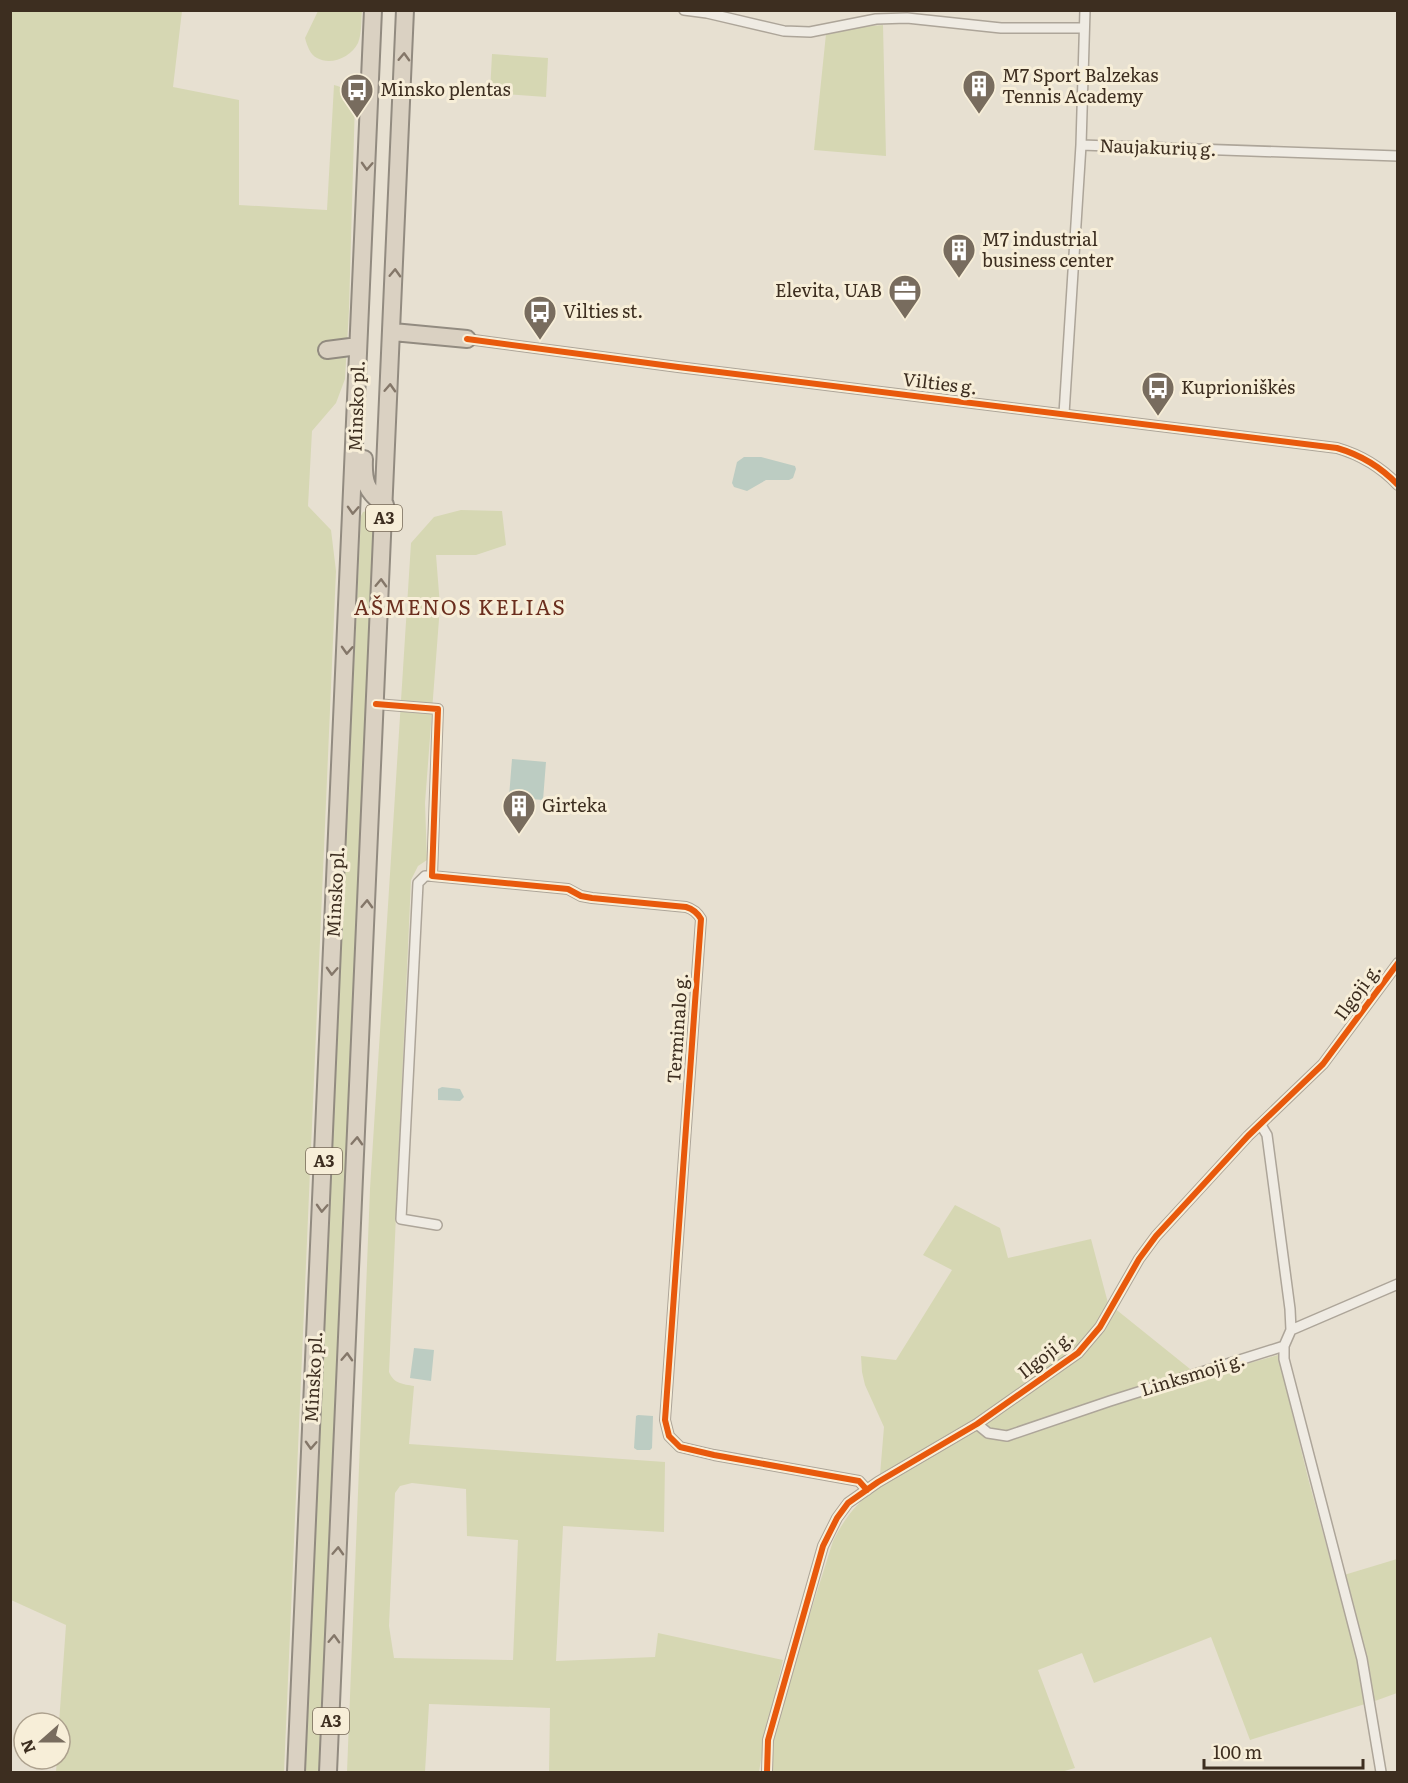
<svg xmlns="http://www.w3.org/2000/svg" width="1408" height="1783" font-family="Literata,serif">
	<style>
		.green { fill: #d6d7b3; fill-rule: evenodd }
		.water { fill: #bcccc2 }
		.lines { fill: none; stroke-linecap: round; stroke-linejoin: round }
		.street-casing { stroke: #ada599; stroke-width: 12 }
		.highway-casing { stroke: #928b80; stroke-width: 20 }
		.street { stroke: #efebe3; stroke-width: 9 }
		.highway { stroke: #dad1c2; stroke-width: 16 }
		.cycleway-casing { stroke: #f7eed8; stroke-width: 10 }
		.cycleway { stroke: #e8590c; stroke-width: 6 }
		.oneway { stroke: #847769 }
		.labels { text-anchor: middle; stroke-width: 6; stroke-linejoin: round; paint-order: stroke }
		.shield { fill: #f7eed8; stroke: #756857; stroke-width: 1.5 }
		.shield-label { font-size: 16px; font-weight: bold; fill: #3d2e20 }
		.poi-label { font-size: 18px; fill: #3d2e20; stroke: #f7eed8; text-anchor: start }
		.street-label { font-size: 18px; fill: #3d2e20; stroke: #f7eed8 }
		.quarter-label { font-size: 21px; letter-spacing: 1.5px; fill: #6b2e1e; stroke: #f7eed8 }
	</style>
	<rect width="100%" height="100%" fill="#e7e0d1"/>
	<path class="green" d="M11 11H182L173 87 239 100V205L327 210 334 85C344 88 350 90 355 101L349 309 345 379 336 403 312 431 308 506 331 530 336 571 284 1772H56L57 1759H60L59 1723 66 1625 11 1600Z
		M318 11H362C361 21 362 33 358 43 351 57 331 66 317 58 310 55 307 45 305 38Z
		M883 25 886 156 814 150 826 34 851 28Z
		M492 54 548 58 546 97 490 93Z
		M370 510 374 511 377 518 321 1772H303L361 516 363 512Z
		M461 510 502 511 506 545 476 555H436L440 606 425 803 427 860 418 866 411 880 389 1372C394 1384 403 1384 414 1386L409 1444 665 1462 664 1532 563 1526 556 1661 655 1657 658 1633 783 1660 762 1754 759 1772H549L550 1708 429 1704 425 1772H347L370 1189 411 543 434 517ZM412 1483 466 1489 467 1536 518 1540 513 1660 394 1658 389 1626 395 1493 400 1486Z
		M955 1205 1000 1228 1008 1258 1091 1239 1108 1303 1200 1377 1278 1355 1308 1478 1357 1658 1365 1704 1250 1740 1211 1637 1094 1683 1082 1653 1038 1670 1075 1768 1061 1772H771L772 1746 778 1715 833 1541C845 1517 860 1498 884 1484L880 1475 884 1427 865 1385 862 1372 861 1356 896 1360 952 1270 923 1255Z
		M1397 1559V1693L1375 1701 1344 1575Z"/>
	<path class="water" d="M744 457H761L795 466 796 469 793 478 789 480H766L747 491 734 487 732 483 737 462Z
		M512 759 546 762 543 800 509 797Z
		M442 1087 460 1089 464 1097 460 1101 438 1100V1089Z
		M414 1348 434 1350 431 1381 410 1378Z
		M638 1415 653 1416 652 1448 650 1450H637L634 1448 636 1416Z"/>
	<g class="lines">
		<g class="street-casing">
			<path id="street" d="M684 10 707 13 784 31 810 32 876 19 907 18 1001 28H1084
				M1081 145 1085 10
				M467 339 678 367 1337 448C1361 455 1380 466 1398 485
				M1064 414 1081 145 1398 156
				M376 704 438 709 432 876 568 889 581 896 592 898 686 907C693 909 697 912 701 919L665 1420 669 1436 680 1447 714 1455 859 1481 867 1490
				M432 876H425L418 883 401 1219 437 1225
				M1261 1125 1267 1135 1290 1309 1291 1330
				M1284 1346V1359L1362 1659 1381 1772
				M977 1424 988 1433 1007 1436 1110 1401 1284 1346 1291 1330 1398 1284
				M767 1772 768 1740 823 1546 837 1518 848 1503 878 1482 977 1424 1078 1353 1100 1327 1139 1259 1156 1236 1248 1136 1323 1064 1398 963"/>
		</g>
		<g class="highway-casing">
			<path id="highway" d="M393 332 467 339
				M327 350 358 346
				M364 459C363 481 366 492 385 505
				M296 1772 373 10
				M328 1772 405 10"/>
		</g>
		<use href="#street" class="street"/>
		<use href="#highway" class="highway"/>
		<g class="cycleway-casing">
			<path id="cycleway" d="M467 339 678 367 1337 448C1361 455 1380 466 1398 485
				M376 704 438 709 432 876 568 889 581 896 592 898 686 907C693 909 697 912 701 919L665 1420 669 1436 680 1447 714 1455 859 1481 867 1490
				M767 1772 768 1740 823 1546 837 1518 848 1503 878 1482 977 1424 1078 1353 1100 1327 1139 1259 1156 1236 1248 1136 1323 1064 1398 963"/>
		</g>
		<use href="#cycleway" class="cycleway"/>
	</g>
	<defs><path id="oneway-chevron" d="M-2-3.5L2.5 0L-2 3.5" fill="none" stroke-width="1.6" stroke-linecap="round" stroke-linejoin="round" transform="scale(1.5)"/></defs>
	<g class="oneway">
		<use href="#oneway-chevron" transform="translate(404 57) rotate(-88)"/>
		<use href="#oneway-chevron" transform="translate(367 166) rotate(93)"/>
		<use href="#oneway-chevron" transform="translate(395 273) rotate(-88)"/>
		<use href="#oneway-chevron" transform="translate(390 388) rotate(-87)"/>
		<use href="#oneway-chevron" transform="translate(353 510) rotate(93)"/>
		<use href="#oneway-chevron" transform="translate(381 583) rotate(-88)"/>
		<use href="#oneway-chevron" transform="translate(347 650) rotate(93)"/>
		<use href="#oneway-chevron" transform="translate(367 904) rotate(-88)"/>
		<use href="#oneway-chevron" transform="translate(332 971) rotate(93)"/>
		<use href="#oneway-chevron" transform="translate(357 1141) rotate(-87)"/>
		<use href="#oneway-chevron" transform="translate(322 1208) rotate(93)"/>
		<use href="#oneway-chevron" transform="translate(347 1357) rotate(-87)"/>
		<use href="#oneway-chevron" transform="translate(311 1445) rotate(93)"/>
		<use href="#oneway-chevron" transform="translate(338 1551) rotate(-87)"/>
		<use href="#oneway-chevron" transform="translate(334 1639) rotate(-88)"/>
	</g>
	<defs>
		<g id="building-pin" transform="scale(1.725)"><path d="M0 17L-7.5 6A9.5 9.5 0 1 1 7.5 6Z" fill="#786c5e" stroke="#f7eed8"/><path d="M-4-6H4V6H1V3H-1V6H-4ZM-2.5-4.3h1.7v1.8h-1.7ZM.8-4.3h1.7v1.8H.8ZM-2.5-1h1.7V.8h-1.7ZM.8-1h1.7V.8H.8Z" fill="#fff"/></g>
		<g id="bus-pin" transform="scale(1.725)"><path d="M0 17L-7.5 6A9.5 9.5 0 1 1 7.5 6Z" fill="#786c5e" stroke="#f7eed8"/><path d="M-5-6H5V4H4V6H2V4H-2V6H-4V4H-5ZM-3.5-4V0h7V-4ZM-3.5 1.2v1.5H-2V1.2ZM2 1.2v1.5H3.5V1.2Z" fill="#fff"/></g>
		<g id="office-pin" transform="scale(1.725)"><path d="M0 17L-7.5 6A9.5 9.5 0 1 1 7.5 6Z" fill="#786c5e" stroke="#f7eed8"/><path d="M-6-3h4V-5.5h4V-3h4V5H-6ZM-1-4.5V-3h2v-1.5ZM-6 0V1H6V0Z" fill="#fff"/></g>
	</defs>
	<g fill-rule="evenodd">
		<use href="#building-pin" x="979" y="86"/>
		<use href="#bus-pin" x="357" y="90"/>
		<use href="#building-pin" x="959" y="250"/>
		<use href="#office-pin" x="905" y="291"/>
		<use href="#bus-pin" x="540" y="312"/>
		<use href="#bus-pin" x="1158" y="388"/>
		<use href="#building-pin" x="519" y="806"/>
	</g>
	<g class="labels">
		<g class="shield">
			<rect x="366" y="505" width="36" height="26" rx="4.5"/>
			<rect x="306" y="1148" width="36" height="26" rx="4.5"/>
			<rect x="313" y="1708" width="36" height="26" rx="4.5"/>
		</g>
		<g class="shield-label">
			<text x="384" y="524">A3</text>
			<text x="324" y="1167">A3</text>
			<text x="331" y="1727">A3</text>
		</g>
		<g class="poi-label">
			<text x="1002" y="82">M7 Sport Balzekas<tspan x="1002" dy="21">Tennis Academy</tspan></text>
			<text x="380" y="96">Minsko plentas</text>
			<text x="982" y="246">M7 industrial<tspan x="982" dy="21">business center</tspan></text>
			<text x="882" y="297" text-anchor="end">Elevita, UAB</text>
			<text x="563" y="318">Vilties st.</text>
			<text x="1181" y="394">Kuprioniškės</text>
			<text x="542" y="812">Girteka</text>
		</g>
		<g class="street-label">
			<text transform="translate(1158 148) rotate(2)" y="6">Naujakurių g.</text>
			<text transform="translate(940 384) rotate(7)" y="6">Vilties g.</text>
			<text transform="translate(357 406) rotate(-88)" y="6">Minsko pl.</text>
			<text transform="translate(336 892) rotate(-87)" y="6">Minsko pl.</text>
			<text transform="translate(1358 992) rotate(-54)" y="6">Ilgoji g.</text>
			<text transform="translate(678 1028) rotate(-86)" y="6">Terminalo g.</text>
			<text transform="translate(1046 1355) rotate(-38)" y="6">Ilgoji g.</text>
			<text transform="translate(1193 1375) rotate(-17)" y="6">Linksmoji g.</text>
			<text transform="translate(314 1377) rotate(-87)" y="6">Minsko pl.</text>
		</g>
		<g class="quarter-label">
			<text x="460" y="615">AŠMENOS KELIAS</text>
		</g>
	</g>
	<rect width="1408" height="1783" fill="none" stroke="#3d2e20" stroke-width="24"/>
	<g transform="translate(42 1741) rotate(249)"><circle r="28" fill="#f7eed8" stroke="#ada18e" stroke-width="1.5"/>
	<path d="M0-4.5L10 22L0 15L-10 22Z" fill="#786c5e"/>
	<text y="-9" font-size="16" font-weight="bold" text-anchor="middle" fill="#3d2e20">N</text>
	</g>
	<path d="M1204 1759v9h159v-9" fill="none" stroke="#3d2e20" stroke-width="3"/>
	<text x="1213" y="1759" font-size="18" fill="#3d2e20" stroke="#f7eed8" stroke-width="4.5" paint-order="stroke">100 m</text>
</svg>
